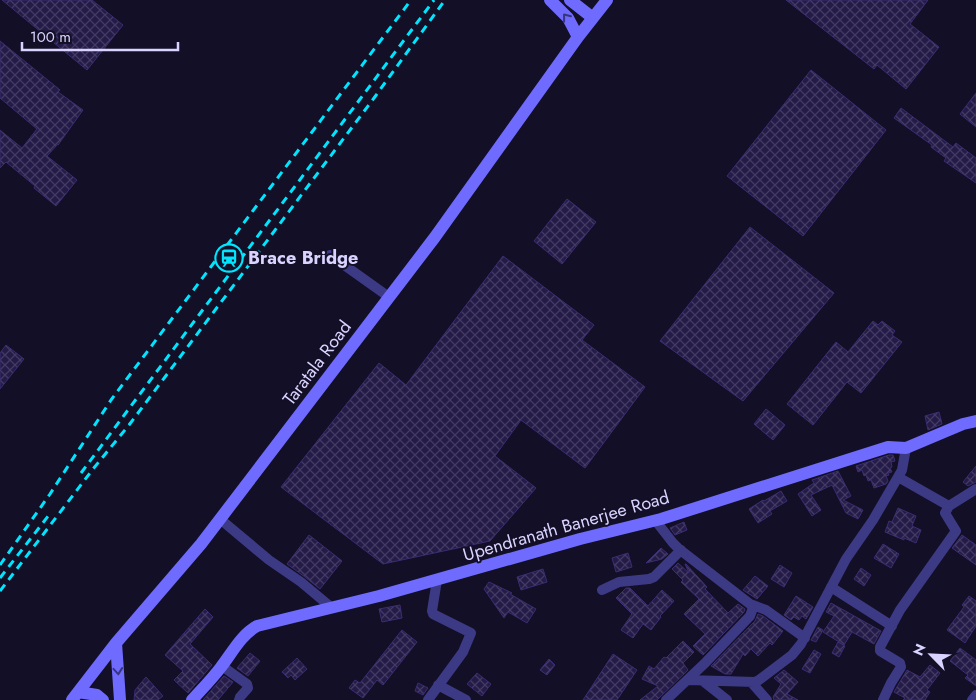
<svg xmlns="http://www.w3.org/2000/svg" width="976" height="700" font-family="Jost,sans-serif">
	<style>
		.building { fill: url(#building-cross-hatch); stroke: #3b2d73 }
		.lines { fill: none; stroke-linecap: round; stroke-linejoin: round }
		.street { stroke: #3d3a85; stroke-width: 10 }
		.secondary { stroke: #6f6bff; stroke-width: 12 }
		.rail { stroke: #00e5ff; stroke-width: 3; stroke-dasharray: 8 6; stroke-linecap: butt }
		.oneway { stroke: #38347d }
		.labels { text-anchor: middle; stroke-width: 4; stroke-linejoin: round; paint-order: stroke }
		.poi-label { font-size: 18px; font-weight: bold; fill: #d9d4ff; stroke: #130f26; text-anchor: start }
		.street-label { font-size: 18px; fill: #d9d4ff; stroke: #130f26 }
	</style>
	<defs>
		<pattern id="building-cross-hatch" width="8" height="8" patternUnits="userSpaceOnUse" patternTransform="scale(1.25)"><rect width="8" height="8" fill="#241b47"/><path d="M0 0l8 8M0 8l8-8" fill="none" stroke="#433b63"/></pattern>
	</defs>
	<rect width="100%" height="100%" fill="#130f26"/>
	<path class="building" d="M2 0H92L123 25 87 70Z
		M786 0H928L910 24 939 47 906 89 877 65 874 69Z
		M0 41 60 90 58 92 83 110 58 145V144L47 156 77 180 56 206 34 188 35 186 6 162 0 168V130L22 148 37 129 0 98Z
		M811 70 886 130 803 236 727 176Z
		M976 93V127L960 114Z
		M901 108 953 147 956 143 976 158V183L944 161 946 158 931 147 932 145 894 118Z
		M567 199 596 222 562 264 534 241Z
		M750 227 834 293 743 401 660 341Z
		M503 256 594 325 582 340 645 387 585 468 521 420 495 456 536 488 490 541 383 564 281 487 379 363 406 385Z
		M873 321 878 325 882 321 895 331 892 335 902 342 861 393 847 382 813 425 787 404 836 342 848 352Z
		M6 345 24 359 0 389V353Z
		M766 409 785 425 773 440 754 424Z
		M939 412 942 424 928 430 925 416Z
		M889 455H893L895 461 891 462 892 467 890 468 892 472 888 473 889 475 886 476 888 481 886 484 874 488 871 480 868 481 866 475 864 476 862 470 858 472 856 466Z
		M976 466V482L968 486 963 482Z
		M838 471 851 496 843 500 863 510 858 519 846 513 832 485 811 495 821 510 812 516 798 494 814 483 812 480Z
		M781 491 787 501 770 511 772 514 758 523 749 509 763 500 764 501Z
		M898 508 916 516 912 526 921 530 916 543 904 538V540L885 532 889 521 892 522Z
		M684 522 687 530 675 535 670 528Z
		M309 535 342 561 320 589 305 577 287 564Z
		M962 535 976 545V565L952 548Z
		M883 544 899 554 891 568 874 558Z
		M661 548 668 554 662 559 646 563Z
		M628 553 632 567 616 572 612 558Z
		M678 563 689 573 685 564H686L707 587 705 589 728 613 738 604 745 609 744 612 703 655 693 646 705 634 684 614 699 599 681 582 683 580 672 569Z
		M780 565 792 573 784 587 771 579Z
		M861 568 871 575 864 586 854 579Z
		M543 569 547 582 521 590 517 577Z
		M755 576 768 586 757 599 743 590Z
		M489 582 512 593 510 594 536 609 527 623 508 612 504 618 484 589Z
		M626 588H630L648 606 662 590 674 601 660 616 661 617 651 630 643 624 633 638 621 630 632 614 616 598Z
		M796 596 813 607 806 619 802 616 799 620 794 617 791 620 784 615Z
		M969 596 976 601V626L965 643 947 630 964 607 962 605Z
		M831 603 881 631 874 644 852 632 844 645 823 632 834 616 826 612Z
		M400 605 402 618 382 622 379 609Z
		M205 609 213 617 190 644 212 665 188 693 174 680 183 671 165 655Z
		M758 614 763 616 783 631 772 645 770 643 758 656 751 649 745 656 743 654 731 674H725L711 666 755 621Z
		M818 627 823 630 816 642 811 640Z
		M402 630 417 642 383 685 377 680 363 698 349 688 355 680 360 683Z
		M683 641 694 652 683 663 688 670 657 700H640L658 686 642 679 649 666 654 669 664 657 666 658Z
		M838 642 845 646 839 657 832 653Z
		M960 648 976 660V686L965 678 968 675 950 661Z
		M814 650 821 654 810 673 802 669Z
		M250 653 260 661 248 676 237 668Z
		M613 654 637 670 617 700H583Z
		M297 658 307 669 295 680 291 675 288 678 282 672Z
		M549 659 555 665 547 675 540 670Z
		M930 665 940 673 927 690 930 692 925 700H903L905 698 894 692 907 670 920 677Z
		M784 670 798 682 787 694 798 700H774L773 697 781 684 774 678Z
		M477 673 491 684 482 696 467 684Z
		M224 676 233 682 218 700H203Z
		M146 677 163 696 158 700H134L135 690Z
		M418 683 428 688 423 695 415 691Z"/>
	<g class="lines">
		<path class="street" d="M330 255 389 297
			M898 477 949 506 976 489
			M220 519 269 560 301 582 332 608
			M655 520 673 543 679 549 750 604 753 608 750 616 706 662 666 700
			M831 587 892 626
			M602 590 619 582 649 579 654 577 681 550
			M750 604 766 610 805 638
			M222 666 247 684 248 688 240 697 239 700
			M688 680 755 682 759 680 792 655 801 644 846 559 873 520 898 477 902 470 906 448
			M703 681 727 700
			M751 682 767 700
			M438 685 466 700
			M428 700 463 652 471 633 433 614 432 611 437 580
			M883 700 891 683 901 667 900 663 880 651V647L900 610 956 531 945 513 949 506
			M972 700 976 695"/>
		<path class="secondary" d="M550 0 568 18 578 37
			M570 0 593 18
			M116 643 120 700
			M78 692 97 695 103 700
			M72 700 116 643 201 544 435 237 578 37 607 0
			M192 700C202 689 212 679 221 667 232 653 241 635 257 626L379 596 580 539 661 519 888 447 906 448 963 424 976 421"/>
		<path class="rail" d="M81 473 434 0
			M0 565 50 494 111 400 411 0
			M0 578 49 515
			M0 591 93 469 129 425 374 98 445 0"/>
	</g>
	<defs><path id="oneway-chevron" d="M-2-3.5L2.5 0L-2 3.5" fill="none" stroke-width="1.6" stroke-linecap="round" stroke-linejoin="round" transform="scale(1.25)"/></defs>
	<g class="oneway">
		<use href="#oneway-chevron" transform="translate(566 17) rotate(-128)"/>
		<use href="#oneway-chevron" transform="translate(118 671) rotate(85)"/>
	</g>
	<defs>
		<g id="station-ring" transform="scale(1.4375)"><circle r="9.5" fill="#130f26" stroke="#00e5ff" stroke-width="1.5"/><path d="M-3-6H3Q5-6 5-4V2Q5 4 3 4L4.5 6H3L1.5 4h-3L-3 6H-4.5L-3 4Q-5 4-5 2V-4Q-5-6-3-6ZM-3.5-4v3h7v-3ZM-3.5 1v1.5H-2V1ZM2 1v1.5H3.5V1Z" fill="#00e5ff"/></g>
	</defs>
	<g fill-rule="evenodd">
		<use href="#station-ring" x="229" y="258"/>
	</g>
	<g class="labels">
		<g class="poi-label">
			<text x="248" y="264">Brace Bridge</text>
		</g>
		<g class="street-label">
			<text transform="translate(317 363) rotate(-53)" y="6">Taratala Road</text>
			<text transform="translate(566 526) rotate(-16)" y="6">Upendranath Banerjee Road</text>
		</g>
	</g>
	<g transform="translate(931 655) rotate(294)" stroke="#130f26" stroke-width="4" paint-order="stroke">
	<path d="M0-4L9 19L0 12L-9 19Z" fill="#d9d4ff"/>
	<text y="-8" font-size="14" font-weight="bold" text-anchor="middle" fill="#d9d4ff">N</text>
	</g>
	<path d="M22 42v8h156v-8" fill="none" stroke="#d9d4ff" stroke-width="2.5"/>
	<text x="30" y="42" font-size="15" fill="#d9d4ff" stroke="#130f26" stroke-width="4" paint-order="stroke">100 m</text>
</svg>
